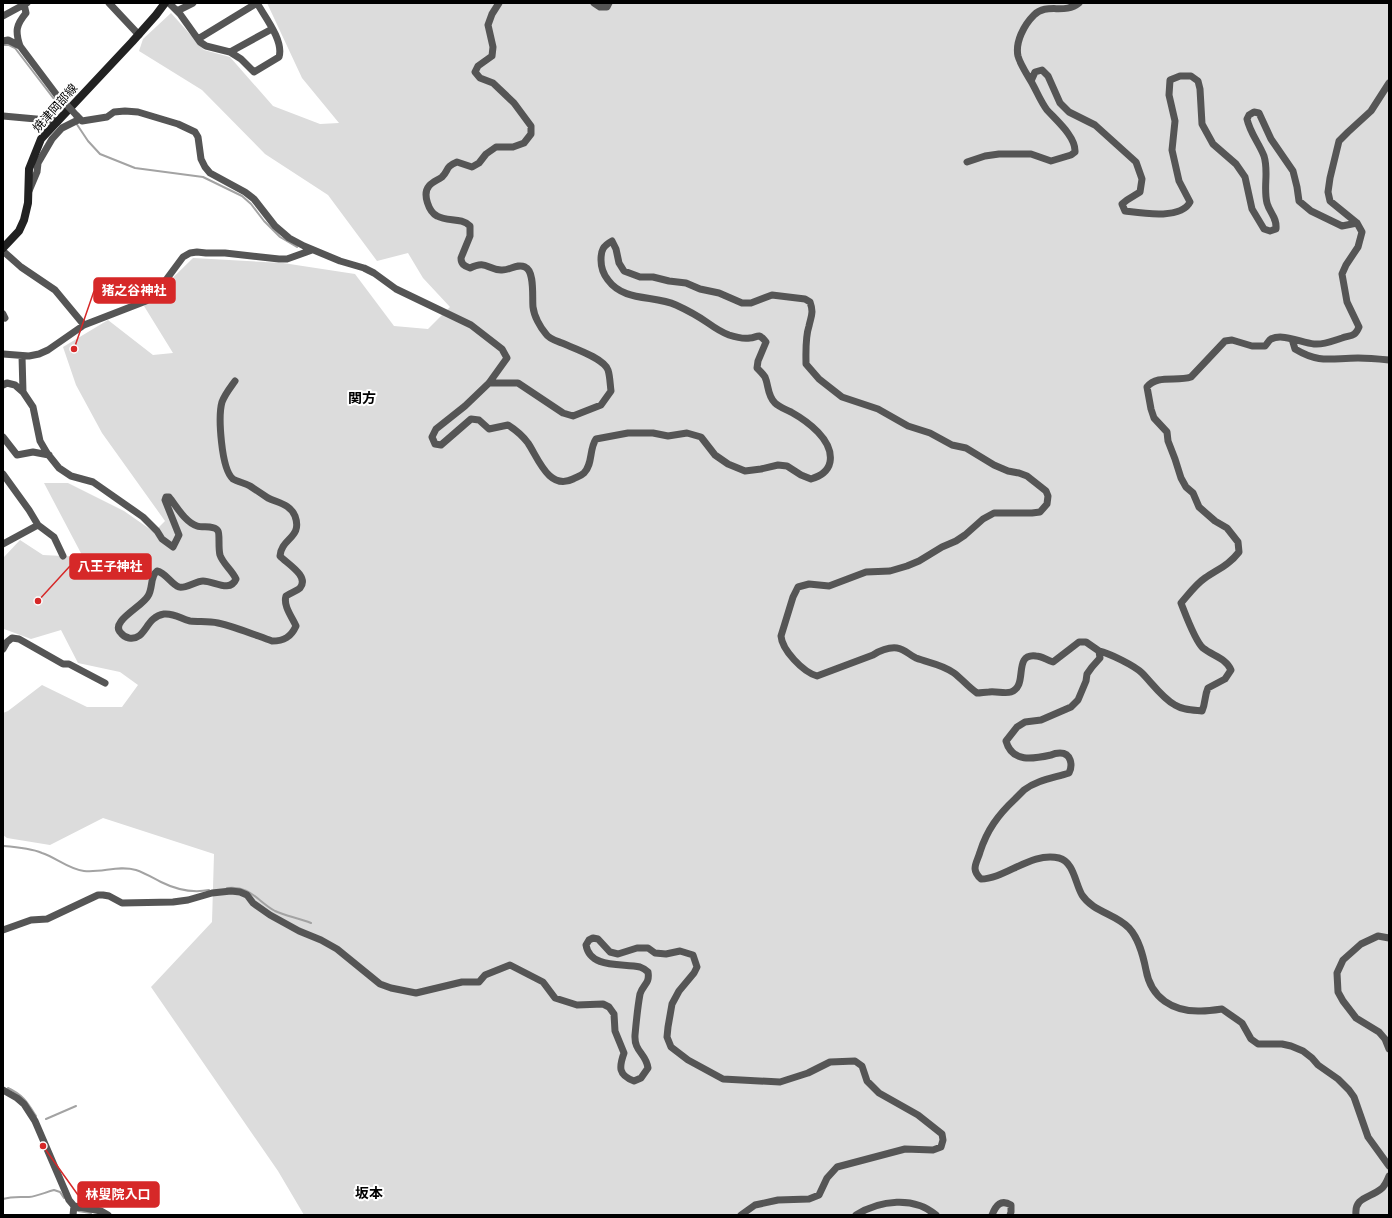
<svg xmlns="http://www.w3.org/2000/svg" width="1392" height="1218" font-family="'Work Sans','Noto Sans JP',sans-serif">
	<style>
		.green { fill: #dcdcdc }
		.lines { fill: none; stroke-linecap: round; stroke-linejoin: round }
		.stream { stroke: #a3a3a3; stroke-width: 2 }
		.minor { stroke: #555; stroke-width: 7 }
		.secondary { stroke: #222; stroke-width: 8 }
		.minor-bridge { stroke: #555; stroke-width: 7 }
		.labels { text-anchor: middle; stroke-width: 4; stroke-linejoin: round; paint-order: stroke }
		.street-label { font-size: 12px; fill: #000; stroke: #fff }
		.quarter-label { font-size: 14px; font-weight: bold; fill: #000; stroke: #fff }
		.leader { fill: none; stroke: #d62828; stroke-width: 1.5 }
		.callout-dot { fill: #d62828; stroke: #fff; stroke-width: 1.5 }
		.callout { fill: #d62828; stroke: #d62828; stroke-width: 1.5 }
		.callout-label { font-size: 13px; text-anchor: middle; font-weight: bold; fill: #fff }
	</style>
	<rect width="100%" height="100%" fill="#fff"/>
	<path class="green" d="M267 3H1389V1215H304L278 1171 151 987 212 922 214 854 103 818 50 845 7 838 3 835V713L8 711 42 685 87 707H122L138 685 120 672 78 663 61 630 31 639 4 629 3 618 4 557 20 540 43 555 83 557 44 483H68L124 511 154 532 165 521 102 433 76 385 63 347 108 320 153 355 173 353 144 306 193 258 283 263 355 274 394 326 428 329 450 307 423 278 408 253 377 261 328 195 265 154 202 90 139 51 143 39 171 13 204 50 230 57 273 106 320 124 339 123 302 78Z"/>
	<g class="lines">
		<path class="stream" d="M3 45H9L15 48 54 99 66 110
			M76 123 88 141 100 154 135 168 203 177 242 196 251 204 264 221 280 237 297 247
			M3 846C16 847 30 848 42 853 57 858 68 869 84 871 102 873 118 865 136 870 145 873 153 878 161 882 175 889 193 893 209 890
			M227 888C250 885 257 901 275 911 285 916 300 918 311 923
			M8 1088C23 1095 27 1102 36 1116
			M46 1119 76 1106
			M3 1199C12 1196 20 1197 29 1197 38 1196 46 1192 54 1190L60 1192 64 1198
			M78 1211 91 1213"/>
		<path class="minor" d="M109 3 139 35
			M169 3 180 14 200 42 206 46 230 52 241 59 254 72 279 57C284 41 265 17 257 3
			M594 3 600 7H607L609 3
			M24 4 26 13C16 25 15 31 20 46L59 98 66 104
			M177 11 193 3
			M3 16 27 3
			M198 39 257 3
			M3 41 8 40 20 46
			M230 52 272 29
			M1031 81 1035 72 1042 70 1048 76 1060 103 1069 112 1095 125 1136 162 1142 179 1140 192 1127 200 1122 204 1125 211C1141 213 1181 220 1190 202L1179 181 1172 150 1175 121 1169 95 1170 80 1180 76H1191L1198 81 1200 89 1202 124 1213 144 1236 164 1245 177 1252 209 1264 229 1270 231 1276 229C1277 217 1270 214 1267 203 1263 187 1269 172 1264 156 1259 143 1250 133 1247 119L1249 115 1254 112 1259 113 1271 139 1293 171 1297 187 1299 201 1311 211 1342 226 1357 223
			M3 116 58 121
			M77 116 82 121 107 117 114 112 125 111 138 112 178 124 195 132 198 137 201 159 205 167 210 173 245 192 254 199 275 226 289 238 304 246 340 261 364 268 374 273 396 289 471 325 502 349 507 358 489 383 465 406 436 429 432 437 435 444 441 445 471 419 479 420 489 429 508 425C516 430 522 435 528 443 538 458 549 491 573 479 576 477 581 476 584 473 593 464 589 449 596 439L628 433H653L668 436 687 433 701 437 715 455 728 464 745 471 761 469 778 465 787 466 801 475 811 479C820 476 828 472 830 462 834 440 807 421 791 412 785 409 779 407 775 403 767 395 769 386 765 377 763 374 760 371 757 368L758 361 766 342C764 340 763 337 759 336 756 336 754 338 750 338 744 339 735 337 729 335 721 332 715 328 708 323 698 316 687 310 676 305 654 295 624 302 608 280 604 275 601 268 601 260 601 250 603 246 612 241L616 249 619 263 624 271 640 277H653L669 281 686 283 700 289 719 293 742 303H751L772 295 805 299 810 302C814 313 811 316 809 326 805 338 806 353 806 364L819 379 842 397 878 409 908 426 930 433 952 445 966 448 994 465 1008 471 1019 473 1027 476 1046 491 1048 496 1047 504 1040 512 1032 513H994L983 519 965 535 956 541 942 547 919 561 907 566 890 571 866 572 829 586 809 584 798 587 793 597 781 636C782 650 803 672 817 676L873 655C881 650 888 647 897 648 905 649 909 655 916 658 929 663 942 664 954 673 962 679 968 687 977 693 981 693 985 692 989 692 996 691 1005 694 1011 692 1029 686 1012 653 1036 656 1042 656 1046 660 1053 662L1079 642H1086L1099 651 1100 658 1092 667 1087 674 1086 681 1078 700 1071 707 1041 720 1025 722 1017 727 1006 741C1012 763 1033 759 1051 755 1053 754 1057 753 1060 753 1071 753 1073 765 1069 773 1054 778 1037 780 1024 790 1021 793 1018 796 1015 799 998 815 987 830 980 852 977 863 970 869 981 879 1005 879 1032 851 1059 858 1074 862 1075 883 1082 895 1093 912 1116 914 1129 928 1139 939 1143 955 1146 970 1151 998 1173 1012 1201 1011 1208 1011 1215 1010 1222 1009L1242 1023 1251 1039 1258 1044H1282L1291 1046 1303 1051 1312 1058 1318 1065 1338 1079 1349 1090 1354 1097 1368 1137 1389 1166
			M967 162 985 156 999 154H1031L1051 161 1071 155 1075 152C1076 137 1057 121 1047 110 1041 102 1037 92 1032 83 1028 76 1020 64 1018 56 1015 42 1024 25 1034 15 1047 2 1064 15 1079 3
			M29 191 37 172 38 163 52 139 62 128 80 119
			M3 251 21 267 55 290 84 325
			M3 314 5 318
			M1292 339 1295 349C1320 364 1331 358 1358 358 1368 358 1379 359 1389 360
			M3 354 29 356 39 354 48 350 84 325 146 301 154 295 163 284 183 257 190 253 197 252 206 253H225L279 259H287L312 250
			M22 356 23 392
			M489 383H518L563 413 573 416 601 405 611 391C610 384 610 376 608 370 604 358 573 348 562 343 557 341 549 339 546 334 540 327 534 316 533 307 532 297 535 271 525 267 517 263 509 271 501 270 487 269 486 260 470 268 464 266 461 264 461 258L470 236V226C461 217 448 222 437 216 429 212 422 194 429 186 432 182 438 180 442 177 449 170 445 167 457 162L472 167 479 163 486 154 496 147H513L524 143 531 134V126L514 103 493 83 480 78 475 72 478 66 492 56 493 47 488 25 492 14 499 3
			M3 385 7 383 15 385 23 392 33 407 40 441 47 453 59 468 71 476 93 482 143 517 157 531 162 539 173 547 179 535 165 500 166 497H169C177 507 185 522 197 526 203 528 215 525 218 531 220 534 218 548 220 555 223 564 232 570 236 579 230 593 214 581 203 581 196 581 185 589 179 587 171 584 166 573 157 571 150 576 153 589 148 596 142 607 109 622 121 633 123 636 125 637 129 638 146 641 145 617 164 614 175 613 181 619 190 621 199 622 208 621 218 623 236 627 255 635 272 641 284 641 291 637 296 626 292 617 283 606 286 596 290 593 297 591 300 588 310 576 286 563 280 556 281 538 303 538 295 516 290 504 278 503 268 498 262 494 256 490 250 486 245 483 238 482 233 479 221 469 218 416 222 402 225 394 230 388 235 381
			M3 437 17 455 33 452 49 455
			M3 474 29 510 38 525 54 537 63 556
			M3 544 38 525
			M3 649 7 642 12 638 19 639 63 664H69L105 683
			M1099 651C1109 653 1135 666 1142 673 1152 683 1162 698 1175 705 1183 710 1192 710 1202 711 1206 702 1204 697 1208 688L1225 679 1231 670C1226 658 1213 656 1203 648 1195 641 1185 613 1181 603 1188 595 1196 584 1205 578 1218 569 1229 565 1239 552L1238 542 1227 528 1215 521 1199 507 1193 493 1186 487 1181 478 1175 459 1168 441 1167 432 1154 418 1151 409 1147 387C1157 374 1177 382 1191 377L1225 341 1232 340 1252 346H1265C1267 344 1269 340 1271 339 1283 333 1302 343 1314 344 1325 345 1332 341 1342 338 1351 335 1355 337 1359 327L1347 302 1342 274 1346 265 1358 247 1362 232 1357 223 1330 201 1328 192 1330 178 1339 141 1348 132 1371 111 1389 83
			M3 930 31 920 47 919 98 895H103L109 896 122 903 173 902 188 900 212 893 231 891 240 892 247 895 253 903 270 915 299 931 321 940 337 949 380 984 391 988 416 993 462 982H479L485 975 510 965 543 982 555 998 577 1005 603 1004 609 1007 614 1014 615 1031 624 1053C619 1067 618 1075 634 1081L641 1078 648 1068C646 1053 634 1052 635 1035 636 1024 638 1005 640 994 643 984 650 984 648 972 646 970 643 968 640 967 622 963 590 969 586 945L589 940 593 938 598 939 610 952 618 954 637 948H648L655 953 666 954 680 951 693 955 697 967 694 973 679 991 672 1004 668 1027 667 1037 671 1047 688 1060 723 1079 780 1082 808 1073 830 1062 855 1061 862 1066 867 1081 879 1093 918 1115 942 1134 943 1140 941 1147 933 1150 905 1149 837 1167 827 1178 819 1195 809 1199 778 1200 755 1205 741 1215
			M1389 938 1378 936 1361 944 1343 960 1337 973 1338 992 1343 1001 1356 1018 1379 1032 1385 1039 1389 1049
			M3 1090 17 1098 24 1104 35 1121 69 1200 74 1206 101 1211 108 1215
			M73 1215 74 1206
			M856 1215C880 1200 914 1196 936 1215
			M992 1215C996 1205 1001 1199 1011 1205V1212L1010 1215
			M1356 1215C1354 1197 1370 1198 1381 1189 1385 1186 1387 1181 1389 1176"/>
		<path class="secondary" d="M3 248 19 231 24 220 28 203 29 169 41 139 132 42 156 15 165 3"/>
		<path class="minor-bridge" d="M66 104 77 116"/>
	</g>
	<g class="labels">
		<g class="street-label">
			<text transform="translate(55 108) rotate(-48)" y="4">焼津岡部線</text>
		</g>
		<g class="quarter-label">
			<text x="362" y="403">関方</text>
			<text x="369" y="1198">坂本</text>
		</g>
	</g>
	<path class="leader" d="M74 349L94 291M38 601L70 566M43 1146L78 1195"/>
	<g class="callout-dot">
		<circle cx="74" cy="349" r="4"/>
		<circle cx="38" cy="601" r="4"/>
		<circle cx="43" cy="1146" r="4"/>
	</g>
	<g class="callout">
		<rect x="94" y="278" width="81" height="25" rx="4"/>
		<rect x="70" y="554" width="81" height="25" rx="4"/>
		<rect x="78" y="1182" width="81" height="25" rx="4"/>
	</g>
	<g class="callout-label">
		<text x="134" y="295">猪之谷神社</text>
		<text x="110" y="571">八王子神社</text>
		<text x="118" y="1199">林叟院入口</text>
	</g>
	<rect width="1392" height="1218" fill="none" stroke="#000000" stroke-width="8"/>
</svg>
